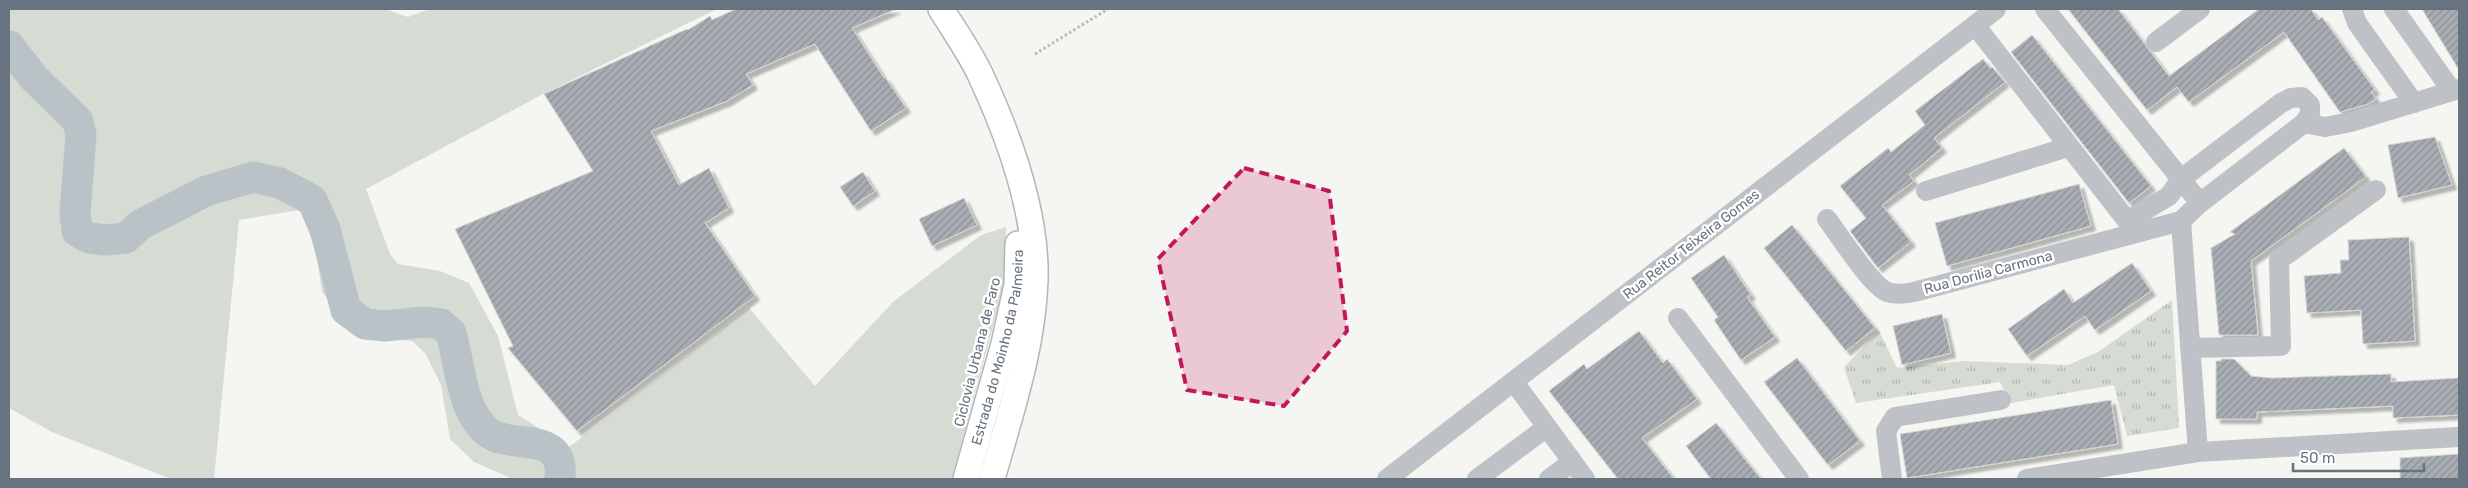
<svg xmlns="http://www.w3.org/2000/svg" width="2468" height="488" font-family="Rubik,sans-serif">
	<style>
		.grass { fill: #d6dbd3 }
		.park { fill: url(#park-tufts) }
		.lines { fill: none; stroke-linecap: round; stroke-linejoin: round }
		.river { stroke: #b9c2c7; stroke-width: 31 }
		.building { fill: url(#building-hatch); stroke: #d6d6d4; filter: url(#shadow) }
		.major-casing { stroke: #b2b5b9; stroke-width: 28 }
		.path { stroke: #b8babc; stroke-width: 3; stroke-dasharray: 2.5 2.5; stroke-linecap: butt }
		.minor { stroke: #bec1c5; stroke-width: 20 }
		.major { stroke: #fff; stroke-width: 25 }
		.marked { fill: #c2185b; fill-opacity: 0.2; stroke: #c2185b; stroke-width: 4; stroke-dasharray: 10 6; stroke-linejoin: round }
		.labels { text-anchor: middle; stroke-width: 5; stroke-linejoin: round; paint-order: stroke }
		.street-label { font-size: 14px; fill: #67737f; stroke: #fff }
	</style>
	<defs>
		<pattern id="park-tufts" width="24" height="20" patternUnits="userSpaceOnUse" patternTransform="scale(1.25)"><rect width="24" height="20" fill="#d6dbd3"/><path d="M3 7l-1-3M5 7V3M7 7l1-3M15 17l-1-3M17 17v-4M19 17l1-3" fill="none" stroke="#b1b6b0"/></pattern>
		<pattern id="building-hatch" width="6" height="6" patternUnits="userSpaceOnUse" patternTransform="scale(1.25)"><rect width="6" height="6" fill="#a7adb3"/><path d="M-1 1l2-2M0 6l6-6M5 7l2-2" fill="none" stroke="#8c9197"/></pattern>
		<filter id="shadow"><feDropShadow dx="4.5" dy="4.5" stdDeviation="1" flood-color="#0004"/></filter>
	</defs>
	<rect width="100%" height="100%" fill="#f5f5f2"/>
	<path class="grass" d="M9 9H385L408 17 430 9H717L543 94 366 189 390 254 398 264 440 271 469 283 498 336 518 415 569 447 749 308 815 386 893 302 981 235 1006 227 1003 289 952 479H513L474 462 450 439 441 385 425 353 412 341 364 336 340 317 322 292 316 250 300 210 239 220 214 479H171L52 432 9 408Z"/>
	<path class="park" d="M2172 300 2179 428 2127 436 2114 385 2011 403 2000 382 1856 403 1844 367 1879 331 1897 368 1964 361 2068 365 2098 352Z"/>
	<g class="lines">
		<path class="river" d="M9 46 34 78 78 121 81 135 75 213 77 231 89 238 106 240 126 238 140 225 206 191 253 177 280 183 312 200 325 229 346 310 365 324 385 326 423 322 441 324 451 333C460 364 461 412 489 433 513 450 565 429 560 479"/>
	</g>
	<path class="building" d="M736 9H896L852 28 884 78 885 77 906 108 871 131 815 44 746 74 753 85 727 101 651 131 679 185 709 168 729 208 705 223 755 296 577 431 508 348 513 346 455 229 593 171 544 94 687 29 688 30 710 16 712 20Z
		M2068 9H2118L2169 76 2259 9H2311L2318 20 2322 17 2354 61 2375 90 2371 92 2376 99 2368 104 2340 112 2284 32 2189 102 2177 87 2147 110Z
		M2422 9H2459V70Z
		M2032 35 2151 186 2129 203 2011 52Z
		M1983 59 1990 68 1992 67 2005 82 1934 138 1942 148 1909 175 1914 181 1882 205 1911 242 1878 268 1850 231 1866 218 1840 186 1888 148 1891 152 1925 125 1915 111Z
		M2435 137 2452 185 2398 198 2388 145Z
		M2344 148 2366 177 2251 261 2258 335H2219L2211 248 2235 234 2230 232Z
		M863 172 875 191 853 206 840 187Z
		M2079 184 2091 226 1947 266 1935 223Z
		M964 198 977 225 932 246 919 219Z
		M1792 225 1875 328 1846 351 1764 248Z
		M2409 237 2415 341 2363 344 2361 310 2307 313 2304 276 2341 273 2340 260H2349L2348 240Z
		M1724 255 1751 295 1747 297 1775 337 1741 360 1714 320 1718 317 1691 278Z
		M2132 263 2151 291 2095 330 2085 316 2027 356 2008 329 2064 289 2073 303Z
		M1942 314 1951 353 1902 365 1893 326Z
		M1639 331 1663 363 1667 359 1697 399 1642 438 1674 479H1618L1549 391 1584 364 1587 369Z
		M1797 358 1860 441 1828 465 1764 382Z
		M2221 359H2234L2251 376 2271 378 2391 374V382L2459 378V415L2393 418V406L2257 412V419H2216V361H2221Z
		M2111 400 2118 444 1907 478 1900 434Z
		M1716 423 1748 463 1761 479H1711L1686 446Z
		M2459 454V479H2400V458Z"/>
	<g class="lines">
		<g class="major-casing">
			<g id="major">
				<path d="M941 9C954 30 969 51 980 74 1009 136 1037 211 1035 280 1033 348 1010 414 992 479"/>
				<path id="s1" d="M966 479 1004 344 1017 285 1018 244"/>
			</g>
		</g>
		<path class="path" d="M1035 54 1108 9"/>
		<path class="minor" d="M2045 9 2200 203
			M2352 9 2357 23 2414 103
			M2394 9 2452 91
			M1975 25 2135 231
			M2156 42 2200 9
			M2304 123 2325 127 2351 122 2459 89
			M1926 191 2068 147
			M1827 219C1839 235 1871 285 1887 292 1896 295 1904 294 1914 292L2181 221
			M2127 221 2169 196 2181 179 2281 103 2291 98 2302 97 2310 105V114L2304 123 2200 203 2181 221 2198 452
			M1678 318 1799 479
			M2190 348 2281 346 2279 260 2376 190
			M1514 382 1585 479
			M1387 479 1996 9
			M1477 479 1547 427
			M1549 479 1572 462
			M1892 479 1886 431 1895 417 2001 400
			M2027 479 2198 452 2459 437"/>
		<use href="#major" class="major"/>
	</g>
	<path class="marked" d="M1244 168 1329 191 1347 331 1284 406 1187 390 1158 259Z"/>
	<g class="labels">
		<g class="street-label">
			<text transform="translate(1691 244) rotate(-38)" y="5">Rua Reitor Teixeira Gomes</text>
			<text transform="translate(1988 272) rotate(-15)" y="5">Rua Dorilia Carmona</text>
			<text dy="5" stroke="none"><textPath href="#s1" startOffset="136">Estrada do Moinho da Palmeira</textPath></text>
			<text transform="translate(977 352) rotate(-76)" y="5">Ciclovia Urbana de Faro</text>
		</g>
	</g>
	<rect width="2468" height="488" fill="none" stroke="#67737f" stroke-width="20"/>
	<path d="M2293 463v8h131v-8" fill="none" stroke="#67737f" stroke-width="2.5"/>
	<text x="2300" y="463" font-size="15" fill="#67737f" stroke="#ffffff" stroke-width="4" paint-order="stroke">50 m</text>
</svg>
